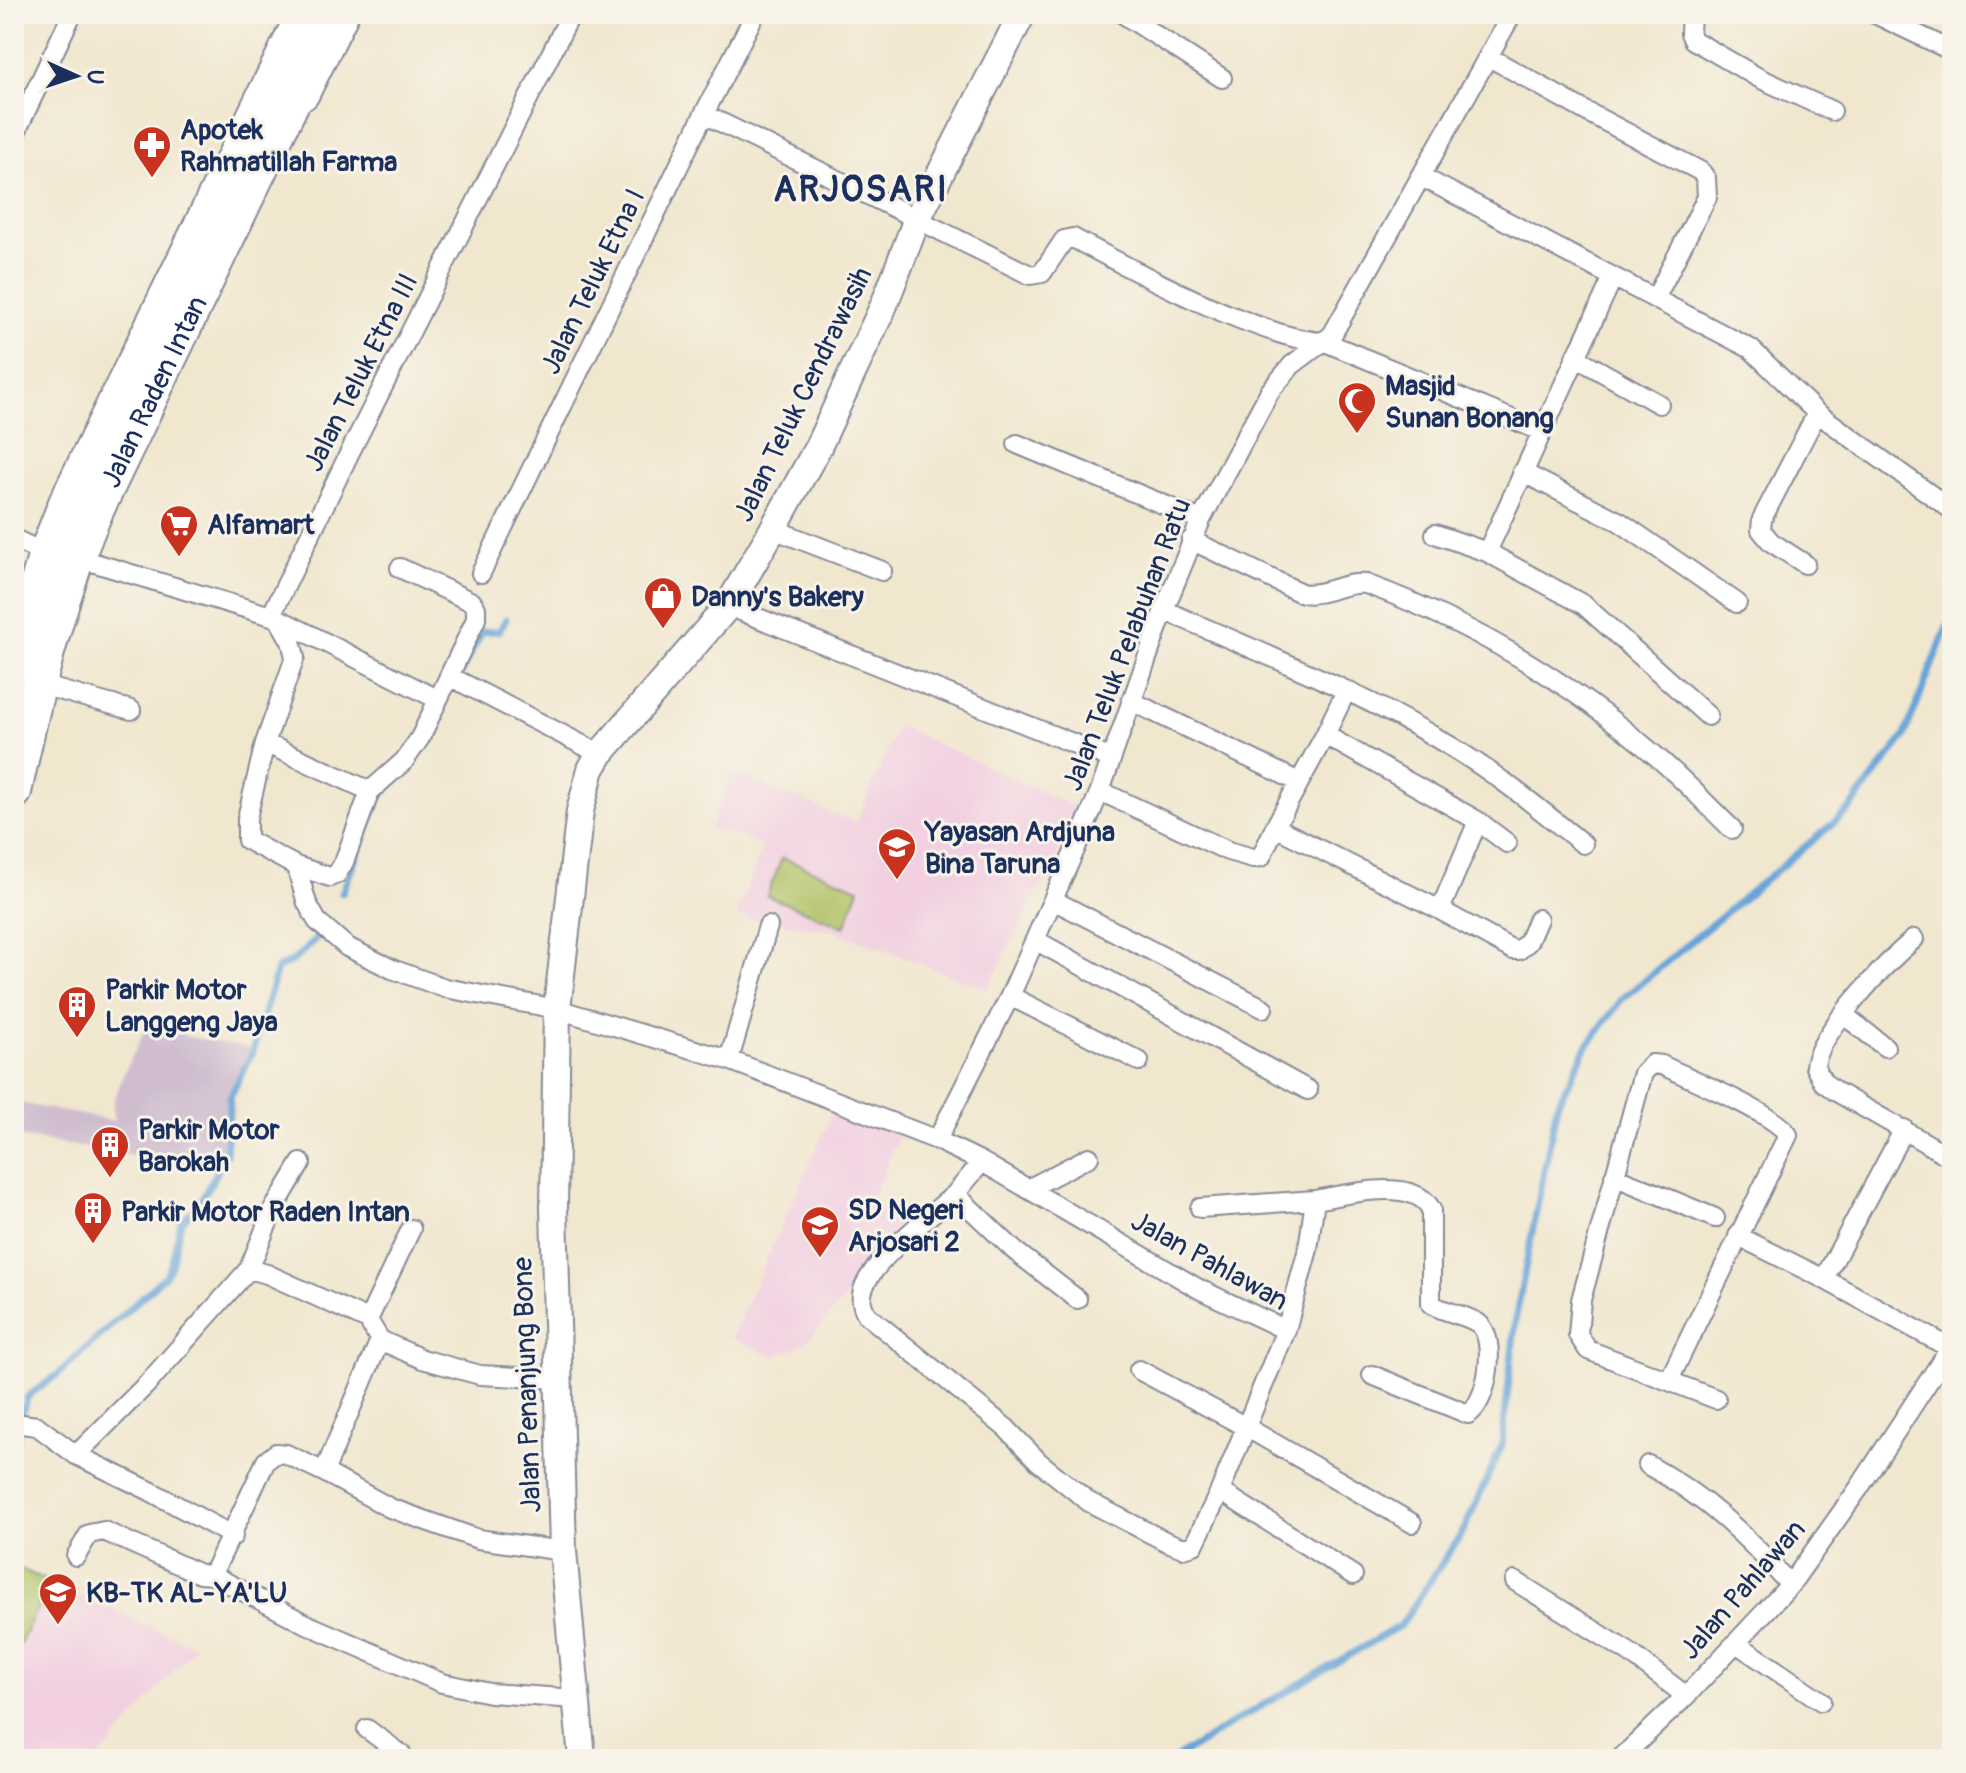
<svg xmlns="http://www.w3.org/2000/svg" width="1966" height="1773" font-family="Pangolin,sans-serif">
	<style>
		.built { fill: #f2cfe1 }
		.industrial { fill: #cfbdcf }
		.green { fill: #b1c367; stroke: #667962; stroke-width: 2 }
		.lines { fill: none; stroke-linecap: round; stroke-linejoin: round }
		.stream { stroke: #67a4d8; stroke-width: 7 }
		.street-casing { stroke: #868b96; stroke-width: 22 }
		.secondary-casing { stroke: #868b96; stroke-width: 30 }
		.highway-casing { stroke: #868b96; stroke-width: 38 }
		.street { stroke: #fff; stroke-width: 18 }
		.secondary { stroke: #fff; stroke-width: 26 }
		.highway { stroke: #fff; stroke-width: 34 }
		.labels { text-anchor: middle; stroke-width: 6; stroke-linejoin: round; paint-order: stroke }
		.poi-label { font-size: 28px; font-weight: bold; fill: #1b2f5e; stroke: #f7f3e8; text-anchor: start }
		.street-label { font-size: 28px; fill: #1b2f5e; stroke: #f7f3e8 }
		.district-label { font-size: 36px; font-weight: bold; letter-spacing: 2px; fill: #1b2f5e; stroke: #f7f3e8 }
	</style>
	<rect width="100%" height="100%" fill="#f7f3e8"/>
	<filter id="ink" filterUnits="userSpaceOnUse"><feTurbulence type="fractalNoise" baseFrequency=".0125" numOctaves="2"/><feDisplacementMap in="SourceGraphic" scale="16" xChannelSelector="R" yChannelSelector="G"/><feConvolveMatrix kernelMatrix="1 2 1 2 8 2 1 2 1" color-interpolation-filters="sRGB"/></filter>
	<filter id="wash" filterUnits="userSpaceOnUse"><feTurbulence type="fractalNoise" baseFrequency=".006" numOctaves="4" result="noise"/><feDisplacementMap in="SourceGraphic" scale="32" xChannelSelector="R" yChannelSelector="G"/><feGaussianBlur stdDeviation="1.8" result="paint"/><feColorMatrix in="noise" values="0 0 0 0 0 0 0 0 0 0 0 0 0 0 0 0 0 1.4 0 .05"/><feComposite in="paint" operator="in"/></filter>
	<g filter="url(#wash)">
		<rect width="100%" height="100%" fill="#f1e7cf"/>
		<path class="built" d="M898 725 1081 810 987 989 834 931 736 916 763 845 710 828 733 772 856 823Z
			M835 1107 900 1135 870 1202 902 1220 846 1297 806 1343 776 1357 731 1338Z
			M14 1567 195 1646 98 1759H14Z"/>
		<path class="industrial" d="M149 1022 185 1027 184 1036 250 1048 229 1095 224 1116V1150L211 1169 14 1136V1102L114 1121 113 1103 124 1073Z"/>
		<path class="green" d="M782 858 859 888 845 927 767 896Z
			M14 1566 50 1582 19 1646 14 1650Z"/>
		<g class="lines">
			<path class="stream" d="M458 677 482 632 499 631 506 619
				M342 893 381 795 399 776
				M21 1416 28 1396 56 1376 166 1275 171 1265 181 1222 198 1206 226 1155 230 1097 253 1051 277 969 295 959 315 940
				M14 1447 18 1434
				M1175 1759 1234 1722 1401 1625 1464 1530 1502 1445 1516 1316 1557 1105 1587 1046 1622 999 1849 810 1904 737 1952 614"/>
		</g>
	</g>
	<g filter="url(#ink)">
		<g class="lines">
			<g class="street-casing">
				<path id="street" d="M1123 14 1222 78
					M1691 14 1690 33 1693 40 1759 78 1832 111
					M1875 14 1952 51
					M1489 57 1589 113 1700 171 1706 178 1707 197 1656 297
					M704 114 1030 275 1042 273 1064 240 1073 238C1129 268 1183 297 1242 320 1269 330 1296 341 1325 342L1541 431
					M14 136 72 14
					M1420 176 1751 349 1817 413 1952 510
					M1575 357 1659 404
					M1017 444 1201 520
					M1522 472 1620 522 1737 603
					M773 529 882 571
					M1435 534 1487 552 1584 605 1708 716
					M14 539 46 554
					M1191 540 1301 593C1324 597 1344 581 1366 584 1472 623 1571 683 1657 757 1684 780 1707 805 1732 829
					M1487 552 1613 277
					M75 557 271 616 350 452 571 14
					M1805 564 1771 542 1761 530 1762 519 1817 413
					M481 573 704 114 755 14
					M728 606 1110 758
					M1164 610C1260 653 1360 691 1450 746 1497 774 1540 809 1583 844
					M275 617 437 699
					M278 618 291 641 295 657 265 743 247 818V840L296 866 330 877 337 874 344 862 370 791 404 761 420 738 476 619V608L472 602 400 568
					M449 676 600 754
					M37 684 131 710
					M1131 701 1299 782
					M1325 735 1478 821 1440 910
					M265 743 370 791
					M1100 791 1228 851 1253 858 1261 857 1275 827 1440 910 1513 950H1519L1528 942 1538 919
					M1478 821 1507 843
					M1275 827 1325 735 1346 691
					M296 866 307 903 317 921 347 947 392 969 445 988 557 1009 729 1060 937 1140 982 1162 1199 1289 1286 1330 1246 1427 1412 1523
					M1053 900 1263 1008
					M1914 939C1888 961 1817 1034 1815 1067L1823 1082 1835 1091 1952 1158
					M1035 940 1308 1090
					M1010 996 1139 1061
					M1844 1015 1885 1047
					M729 1060 768 926
					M937 1140 1010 996 1078 843 1100 791 1164 610 1201 520 1270 391 1292 365 1332 335 1512 14
					M982 1162 955 1194 1015 1251 1077 1299
					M1614 1176 1715 1218
					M1028 1189 1089 1157
					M955 1194C931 1215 871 1262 863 1290 860 1300 862 1307 867 1315L1006 1428 1039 1462 1089 1502 1165 1541 1183 1548 1194 1545 1220 1491 1246 1427 1139 1370
					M1315 1200C1345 1195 1413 1176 1431 1209V1304C1445 1313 1464 1314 1478 1323 1498 1337 1488 1403 1468 1414L1372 1375
					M1200 1208 1315 1200 1308 1249 1286 1330
					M1738 1236 1824 1279 1950 1348
					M249 1269 273 1210 301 1163
					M1824 1279 1904 1129
					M368 1320 411 1229
					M1669 1380 1788 1135C1776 1114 1688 1078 1662 1065L1652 1064 1643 1073 1581 1300 1578 1335 1588 1350 1716 1399
					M14 1423 37 1426 76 1455 150 1491 233 1536
					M76 1455 148 1383 249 1269 267 1274 368 1320 380 1340 422 1359 480 1375 559 1379
					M1648 1465C1705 1496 1748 1537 1790 1585
					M324 1472 380 1340
					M1220 1491 1353 1575
					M76 1556 89 1534 104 1531 200 1574 212 1575 306 1624 442 1683 490 1693 576 1699
					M212 1575 266 1461 276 1453 286 1454 324 1472 390 1508 478 1539 563 1551
					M1515 1581 1630 1653 1686 1696
					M1736 1643 1821 1701
					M367 1729 401 1754 404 1759
					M1620 1759 1686 1696 1790 1585 1859 1488 1952 1345"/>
			</g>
			<g class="secondary-casing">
				<path id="secondary" d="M582 1759 563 1551 554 1207 557 1009 580 811 591 769 600 754 728 606 773 529 818 447 884 305 917 219 1022 14"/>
			</g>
			<g class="highway-casing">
				<g id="highway">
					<path d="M14 664 46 554 66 503 304 14"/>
					<path id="s1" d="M14 792C34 697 56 604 94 515L298 90 302 93 341 14"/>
				</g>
			</g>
			<use href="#street" class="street"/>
			<use href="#secondary" class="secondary"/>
			<use href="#highway" class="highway"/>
		</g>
	</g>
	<defs>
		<g id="pharmacy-pin" transform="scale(2)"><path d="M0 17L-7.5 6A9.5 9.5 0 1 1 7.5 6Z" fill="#c8321e" stroke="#f7f3e8"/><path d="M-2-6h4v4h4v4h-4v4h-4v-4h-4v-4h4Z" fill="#fff"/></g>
		<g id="mosque-pin" transform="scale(2)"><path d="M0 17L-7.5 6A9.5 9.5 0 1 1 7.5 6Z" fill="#c8321e" stroke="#f7f3e8"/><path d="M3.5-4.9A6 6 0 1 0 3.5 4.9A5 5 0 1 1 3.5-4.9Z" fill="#fff"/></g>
		<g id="supermarket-pin" transform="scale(2)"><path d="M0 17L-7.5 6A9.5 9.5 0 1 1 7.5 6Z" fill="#c8321e" stroke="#f7f3e8"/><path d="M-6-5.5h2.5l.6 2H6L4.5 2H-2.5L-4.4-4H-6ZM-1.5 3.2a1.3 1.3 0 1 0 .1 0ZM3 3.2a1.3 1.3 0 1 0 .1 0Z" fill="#fff"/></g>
		<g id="shop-pin" transform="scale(2)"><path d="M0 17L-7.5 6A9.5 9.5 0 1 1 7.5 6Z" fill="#c8321e" stroke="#f7f3e8"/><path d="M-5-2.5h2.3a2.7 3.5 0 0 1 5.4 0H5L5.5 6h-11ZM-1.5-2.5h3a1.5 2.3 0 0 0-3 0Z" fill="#fff"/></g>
		<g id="school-pin" transform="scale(2)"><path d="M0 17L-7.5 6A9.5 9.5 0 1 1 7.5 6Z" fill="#c8321e" stroke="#f7f3e8"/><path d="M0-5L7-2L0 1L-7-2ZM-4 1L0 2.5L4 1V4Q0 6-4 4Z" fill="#fff"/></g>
		<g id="building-pin" transform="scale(2)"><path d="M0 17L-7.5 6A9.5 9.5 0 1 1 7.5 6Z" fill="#c8321e" stroke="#f7f3e8"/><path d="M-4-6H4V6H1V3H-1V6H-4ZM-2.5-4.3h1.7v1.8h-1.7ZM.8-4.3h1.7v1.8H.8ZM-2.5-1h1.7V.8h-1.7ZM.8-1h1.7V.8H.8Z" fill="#fff"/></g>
	</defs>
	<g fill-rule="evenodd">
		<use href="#pharmacy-pin" x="152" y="145"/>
		<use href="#mosque-pin" x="1357" y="401"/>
		<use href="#supermarket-pin" x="179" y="524"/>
		<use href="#shop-pin" x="663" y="596"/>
		<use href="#school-pin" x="897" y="847"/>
		<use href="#building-pin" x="77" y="1005"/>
		<use href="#building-pin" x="110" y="1145"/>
		<use href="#building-pin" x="93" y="1211"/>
		<use href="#school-pin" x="820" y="1225"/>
		<use href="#school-pin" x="58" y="1592"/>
	</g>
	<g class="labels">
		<g class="poi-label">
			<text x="180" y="139">Apotek<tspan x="180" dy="32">Rahmatillah Farma</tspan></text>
			<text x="1385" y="395">Masjid<tspan x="1385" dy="32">Sunan Bonang</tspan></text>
			<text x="207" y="534">Alfamart</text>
			<text x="691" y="606">Danny's Bakery</text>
			<text x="925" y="841">Yayasan Ardjuna<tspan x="925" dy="32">Bina Taruna</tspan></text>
			<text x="105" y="999">Parkir Motor<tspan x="105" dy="32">Langgeng Jaya</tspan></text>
			<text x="138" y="1139">Parkir Motor<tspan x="138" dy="32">Barokah</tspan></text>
			<text x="848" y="1219">SD Negeri<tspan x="848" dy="32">Arjosari 2</tspan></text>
			<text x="121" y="1221">Parkir Motor Raden Intan</text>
			<text x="86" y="1602">KB-TK AL-YA'LU</text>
		</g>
		<g class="street-label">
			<text transform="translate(592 281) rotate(-64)" y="10">Jalan Teluk Etna I</text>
			<text transform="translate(360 372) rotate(-63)" y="10">Jalan Teluk Etna III</text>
			<text dy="10" stroke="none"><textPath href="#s1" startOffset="426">Jalan Raden Intan</textPath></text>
			<text transform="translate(802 394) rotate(-64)" y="10">Jalan Teluk Cendrawasih</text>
			<text transform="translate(1126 644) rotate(-69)" y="10">Jalan Teluk Pelabuhan Ratu</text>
			<text transform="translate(1210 1260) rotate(29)" y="10">Jalan Pahlawan</text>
			<text transform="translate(526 1385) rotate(-92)" y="10">Jalan Penanjung Bone</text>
			<text transform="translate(1742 1589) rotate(-49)" y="10">Jalan Pahlawan</text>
		</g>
		<g class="district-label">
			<text x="861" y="201">ARJOSARI</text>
		</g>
	</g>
	<rect width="1966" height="1773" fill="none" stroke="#f7f3e8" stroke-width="48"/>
	<g transform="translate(76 76) rotate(93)" stroke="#f7f3e8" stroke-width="6" paint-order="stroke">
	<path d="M0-6L14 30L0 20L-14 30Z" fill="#1b2f5e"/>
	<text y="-12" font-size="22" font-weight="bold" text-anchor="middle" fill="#1b2f5e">U</text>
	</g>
</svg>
